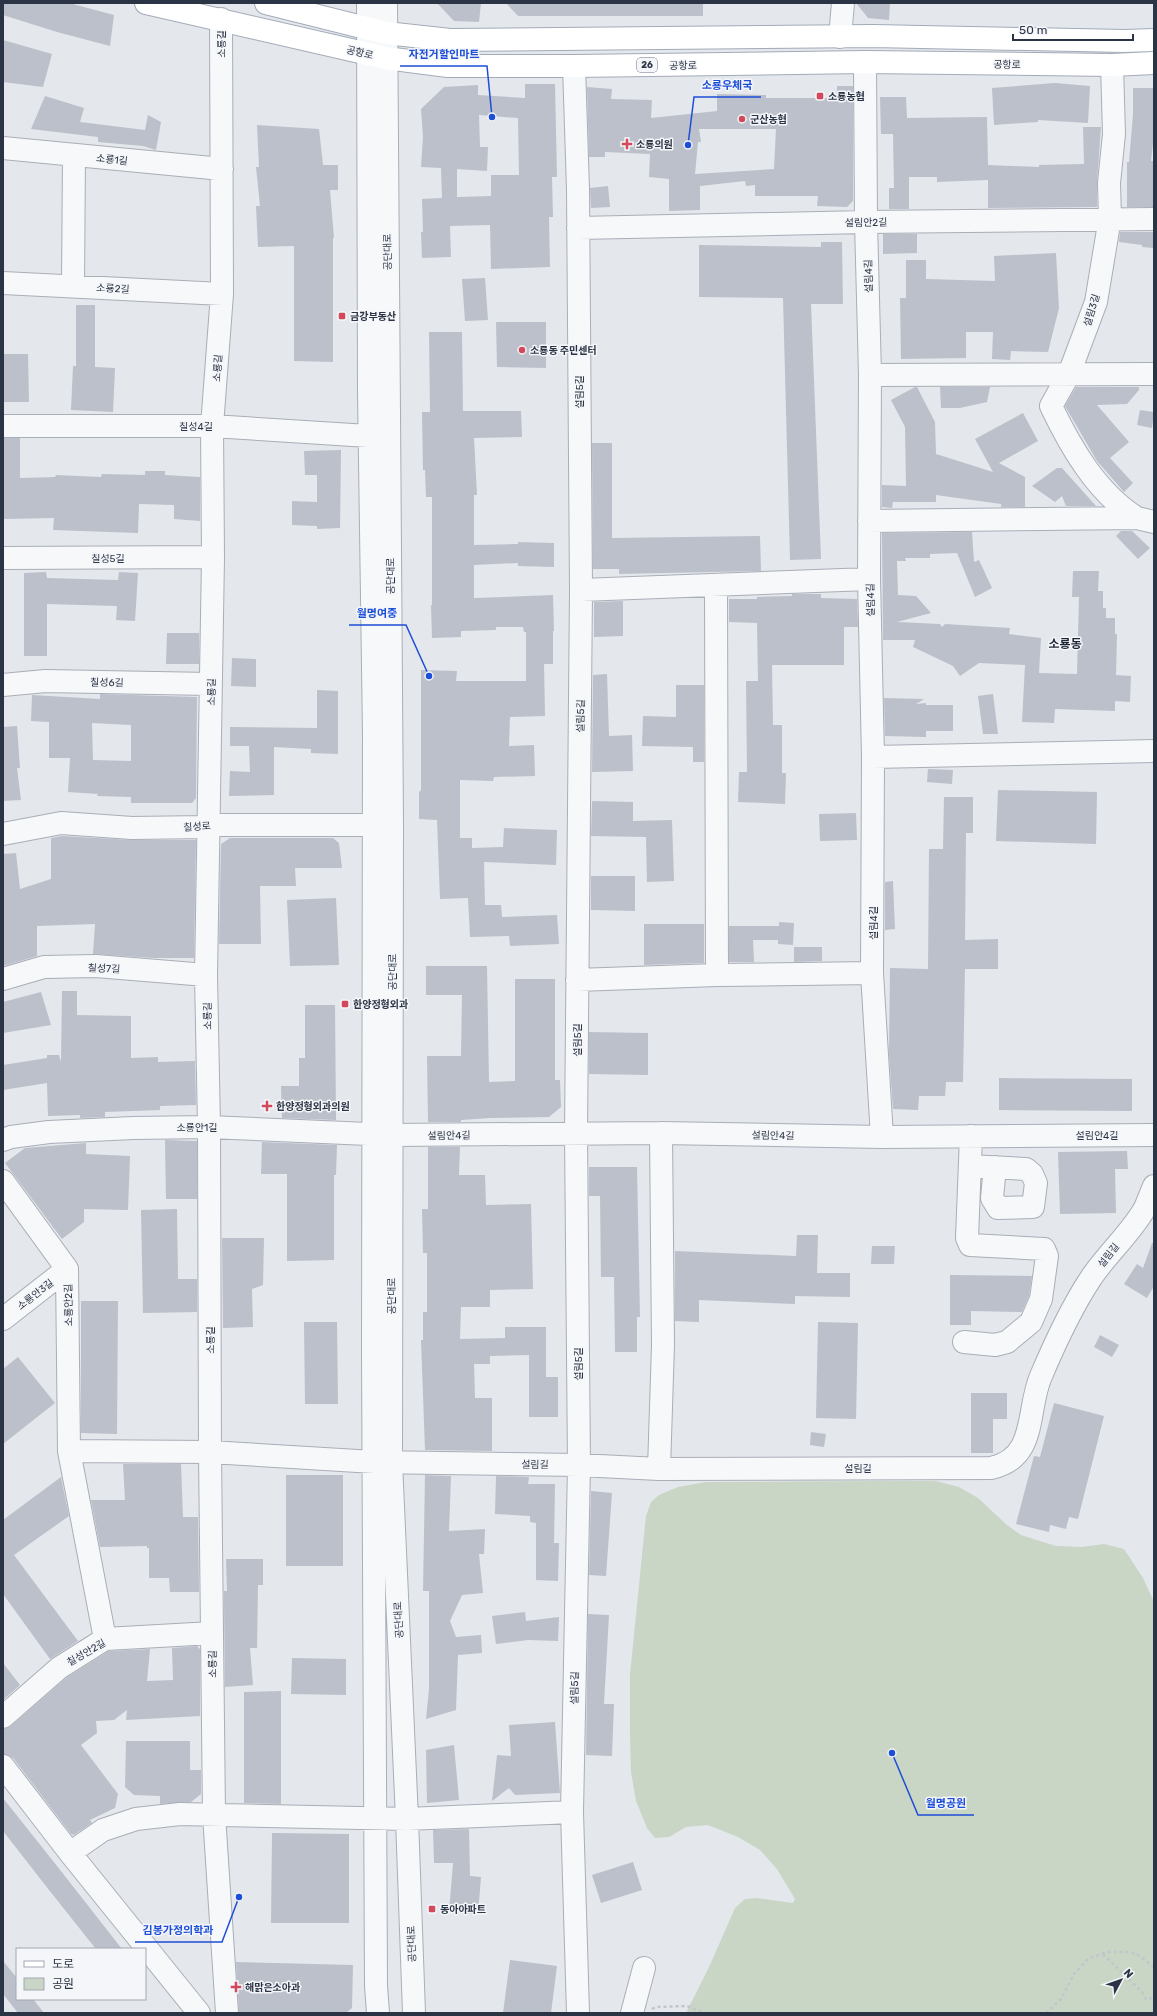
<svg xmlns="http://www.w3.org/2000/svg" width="1157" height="2016" font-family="Rubik,'Noto Sans KR',sans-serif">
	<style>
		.green { fill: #c9d6c5 }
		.building { fill: #bbc0ca; fill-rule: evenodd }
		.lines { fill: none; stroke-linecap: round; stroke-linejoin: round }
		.minor-casing { stroke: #a9aeb7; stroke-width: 24 }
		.major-casing { stroke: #a3abb8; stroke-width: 24 }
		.path { stroke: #c2c5cb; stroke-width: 2.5; stroke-dasharray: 3 3; stroke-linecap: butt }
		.minor { stroke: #f7f8fa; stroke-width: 22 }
		.major { stroke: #fff; stroke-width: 22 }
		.poi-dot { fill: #d1495b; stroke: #f4f6f9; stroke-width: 1.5 }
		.labels { text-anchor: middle; stroke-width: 3; stroke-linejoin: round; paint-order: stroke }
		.shield { fill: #f4f6f9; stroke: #676e7b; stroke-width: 1 }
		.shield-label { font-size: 9px; font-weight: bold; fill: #2b3445 }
		.street-label { font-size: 10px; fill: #2b3445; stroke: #f4f6f9 }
		.poi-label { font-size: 10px; font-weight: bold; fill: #2b3445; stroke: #f4f6f9; text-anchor: start }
		.quarter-label { font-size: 12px; font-weight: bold; fill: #1d2536; stroke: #f4f6f9 }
		.leader { fill: none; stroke: #1d4ed8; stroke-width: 1.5 }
		.callout-dot { fill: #1d4ed8; stroke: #f4f6f9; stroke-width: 1.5 }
		.callout-label { font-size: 11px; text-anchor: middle; font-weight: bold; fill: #1d4ed8; stroke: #f4f6f9; stroke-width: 3; stroke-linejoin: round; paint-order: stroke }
	</style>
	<rect width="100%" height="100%" fill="#e4e7ec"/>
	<path class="green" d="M877 1481H936L959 1487 978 1498 1007 1525 1021 1535 1056 1546 1082 1547 1104 1544 1124 1549 1143 1578 1154 1602V2013H686L710 1965 735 1908 745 1899 756 1898 793 1903 795 1899 777 1869 760 1850 738 1837 708 1825 686 1827 669 1837 655 1838 647 1828 636 1801 631 1772 630 1734V1675L646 1516 651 1502 659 1495 678 1487 706 1482Z"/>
	<path class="building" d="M3 3H69L114 15 110 46 57 32 3 15Z
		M437 3H481L479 22 454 21Z
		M506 3H703V16H518Z
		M856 3H890L889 20 868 18Z
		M3 40 52 54 43 87 3 82Z
		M1055 83 1090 86 1088 123 1038 120V122L994 125 992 88Z
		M525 84H555L557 177H552L553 217H549L550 267 491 269 490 225 450 226 451 257 422 258 421 232H423L422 199 442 198 441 168 421 167 423 137 421 109 444 87 478 85V95L525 98ZM479 115 518 118 519 175H491V196L457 197V169L487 171 488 147H480Z
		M837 86H853V201L847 207 817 206 818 196H755V185L746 186 745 181 700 186V210L669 211V179L649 177 650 154 605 152V157H589L587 87 612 89 611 99 652 100 651 118 717 111V94L766 95V98H837ZM699 129H776L774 169 695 174 698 142H701Z
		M1133 88H1154V135L1151 161H1154V207H1127V162H1129L1133 114Z
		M45 96 84 108 80 122 145 130 148 115 161 122 156 150 143 146 98 142V137L31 129Z
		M880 97H906L907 118 987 117 988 165 1039 167V165L1084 164 1083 127H1101L1097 182V207L988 208V180L937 182V177H909V209H889V188H894L893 134H881Z
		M257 125 319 129 323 165H338V190H330L334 238H333V362L294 361V246L258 247 256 206H260L256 167H259Z
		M608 186 610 207 591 208 590 188Z
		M1120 232H1154V248L1142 247V245L1119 242Z
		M883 234H917V253L883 254Z
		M821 242H842L843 304H811L821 559 790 560 783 298 699 297V245L821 247Z
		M1056 253 1059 308 1048 352 1011 351 1010 360 992 359 993 332H966V358L901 359 900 298H906V260H926V279L995 281 994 256Z
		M485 278 488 320 465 321 462 279Z
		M76 305H95V367L115 368 113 412 71 410 73 366H76Z
		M496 322H546V368L497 367Z
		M429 332H462L463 411H521L522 437 474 438 477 495H474V545L518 544V542L554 543V567L518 566V563L474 565V598L553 595 554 631H553V664H544L545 716 510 717 509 746 534 745 535 776 494 777 493 781 460 780V838H472V848L503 847 504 828 557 830 556 865 484 862 485 905H501L502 917 557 915 559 944 510 946 509 936 470 937 468 898 440 899 437 820 419 819V792L421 790V670L457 671 456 681H526V632H524L523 627H496V630L461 631V637L432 638 431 605H432V497H426L425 470H423L422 412H430Z
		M3 354H28L29 402H3Z
		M915 387H917L935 422 936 454 993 472 975 439 1023 413 1038 441 999 463 1025 477V507H1001V504L936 495V502H893L892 508 882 507V485L906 486 905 427 891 400Z
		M940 387H990L987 402 960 408H941Z
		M1076 387H1139V390L1127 404 1097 405 1129 442 1110 458 1133 483 1124 492 1097 461 1065 406Z
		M1140 410 1154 412 1152 428 1137 425Z
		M4 438H20V478L55 477 56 475 101 477 102 474 145 475V471H165V475L200 477V521L174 519V505L139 504 138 533 53 530 54 518 3 519Z
		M592 443H612V538L760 536 761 571 619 574V569H593Z
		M341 450 340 528 317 529V526L292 525V501L317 502V475H305L304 451Z
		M1057 468H1062L1096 506H1066L1062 496 1055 502 1032 486Z
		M1121 531H1132L1150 548 1138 559 1116 536Z
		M972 532 974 562 979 560 992 588 975 597 957 553 930 554V558H905L906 561H897L898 595 916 596 931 613 897 622 940 624 942 627 945 624 1010 628 1009 634 1041 638 1039 673 1077 674 1079 597H1072L1073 571H1099L1098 591H1103V608H1106V618H1115V634H1117L1116 675 1131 676 1130 702 1115 701V711L1055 709 1054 723 1022 722 1025 665 979 663 960 676 953 666 913 647 915 640H883L882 533Z
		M46 572 47 578 118 580 119 572 138 573 135 621 116 620 117 606 47 604V656H24V573Z
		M792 594H821V598L857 599 858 627H844V665H772L773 725H782V773H786L785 804 738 802 739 772H747L746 681H758L757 623 729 622V599H757V597L792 596Z
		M623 601V636L594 637V602Z
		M167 633H199V664H166Z
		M232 658 256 659V687L231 686Z
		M607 674 609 736 632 735 633 771 592 772 593 675Z
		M676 685H704V762H693V747L642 746 643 716 676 717Z
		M317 690 338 691V754L311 753V749L274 747V795L229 796 230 771 250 772 249 746H230V727L317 728Z
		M100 694 197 697 196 798 192 803H131V797L97 796 98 794 68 792 70 758H49V722L31 721 32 695 100 699ZM92 723 131 725V761L93 760Z
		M993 694 998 734H983L978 696Z
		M884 698 924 699 916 704 926 703V705H953V731H926V737L885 736Z
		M17 726 20 768H17L21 800 3 801V727Z
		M928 769 953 770 952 784 927 782Z
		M998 790 1097 792 1096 844 996 841Z
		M944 797H973V833H966L965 940 998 939V969H965L963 1082H946L945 1096H919L918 1110 893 1109 889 1053 890 968 928 969 929 849H943Z
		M592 801 633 802V821L672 820 674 881 647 882 646 837 591 836Z
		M856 813 857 840 820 841 819 814Z
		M62 836 132 840H196L194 958H154L93 954 95 924 37 926V956L3 966V854L16 853 20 889 51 879V838Z
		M230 838H333L339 843 342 868H295L296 886H260L261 944H219L221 844Z
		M591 876H635V911L591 910Z
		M893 881 895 929 885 930V882Z
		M336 898 339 965 290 966 287 900Z
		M779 922 794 923 793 945 778 944V940H753L754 962H729V926H779Z
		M644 924H704V963L644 965Z
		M794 947H822V961L794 962Z
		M426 966H487L489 1082 515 1081V979H555V1080H560L561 1107 549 1117 490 1118 461 1120V1122H428L427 1056H461L462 995H426Z
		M62 991H77V1015L131 1016V1058L158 1057V1062L195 1061 196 1105 160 1106V1110L105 1112V1117L80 1118V1115L48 1116 47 1083 3 1090V1065L47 1058V1055H59L61 1062Z
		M41 992 51 1025 3 1033V1002Z
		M305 1005H335L336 1120 282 1118 281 1086H299V1058H305Z
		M589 1032 648 1033V1075L589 1074Z
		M999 1078 1132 1079V1111L999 1110Z
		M165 1140 197 1141V1199H166Z
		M262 1142 337 1145 336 1175H334V1260L287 1261V1174H261Z
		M86 1143V1154L130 1156 128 1210 84 1209V1222L62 1239 5 1163 25 1148Z
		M428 1147H460L459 1175H485L486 1205 531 1204 533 1289 490 1290V1307H461L460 1339 505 1338V1327H546V1377H558V1417H529V1355L490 1356V1364H474L475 1398H492V1451L425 1450 421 1340H423V1312H427V1253H423L422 1209H428Z
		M1127 1151 1128 1169H1115L1116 1213 1060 1214 1058 1152Z
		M589 1167H637L640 1317H637V1352H615L614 1277H601L600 1196H589Z
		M177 1209 178 1279H197V1312L143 1313 141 1210Z
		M797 1235H818L817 1273H850V1297L795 1296V1304L699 1300V1322L675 1321V1251L796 1256Z
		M222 1238H264L263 1285 252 1289 253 1327 223 1328Z
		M1152 1243H1154V1286L1147 1298 1124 1284 1137 1264 1143 1268Z
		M872 1246H895L894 1264H871Z
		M950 1275 1032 1276 1029 1296 1022 1312 971 1311V1325H950Z
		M81 1301H118L117 1434 81 1433Z
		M304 1322H337L338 1404H305Z
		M818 1322 858 1323 856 1419 816 1418Z
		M1100 1335 1119 1345 1112 1357 1094 1347Z
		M18 1357 55 1403 3 1444V1369Z
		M971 1393H1007V1419H993V1453H971Z
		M1054 1403 1104 1416 1078 1519 1069 1517 1066 1529 1050 1525 1049 1532 1016 1524 1034 1456 1040 1457Z
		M811 1432 826 1434 824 1447 810 1445Z
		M123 1464H181L183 1517H198L199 1592H170L169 1578H149V1548H147V1546L100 1547 91 1500H125Z
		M286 1475H343V1566H286Z
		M425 1475 451 1476 449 1531 485 1529 484 1554H479L483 1593 462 1595 450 1621 456 1637 481 1635 482 1653 458 1655 456 1710 426 1719 429 1689V1591H423Z
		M496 1476 529 1477 528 1484H555L554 1543H559L558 1581 536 1580V1523L530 1522V1516L495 1514Z
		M61 1477 69 1516 14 1555 78 1641 50 1659 3 1594V1520Z
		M591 1491 612 1493 606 1576 589 1575Z
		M226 1559H263V1585H258L257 1648H250L253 1685 225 1687 224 1604V1591H227Z
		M525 1612 526 1621 559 1617 558 1641 528 1640 496 1644 492 1616Z
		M588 1614 609 1615 604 1704H614L612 1756 586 1755Z
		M197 1646 200 1649V1716L126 1720 127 1710 114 1720 96 1721 97 1733 81 1745 118 1794 115 1808 90 1820 92 1823 74 1835 71 1834 13 1758 3 1754V1729L11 1726 66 1678 109 1651 150 1649 147 1681 173 1680 172 1648Z
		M292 1658 346 1659V1695L291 1694Z
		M3 1663 20 1685 3 1700Z
		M281 1691V1804L244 1803V1692Z
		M555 1722 560 1793 515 1795 509 1788 492 1801 497 1755 511 1756 509 1725Z
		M126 1741H190V1770H201V1794L191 1802 160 1804V1796L134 1795 125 1787Z
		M454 1745 459 1800 427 1803 426 1750Z
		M3 1798 57 1866 122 1949H96L49 1890 3 1831Z
		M469 1829 470 1876 481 1877 478 1914 449 1912 453 1863H434L433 1830Z
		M272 1833 349 1834V1923H271Z
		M633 1862 642 1890 601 1903 592 1875Z
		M510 1960 557 1966 551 2013H503Z
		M3 1961 17 1978V1999H33L44 2013H18L3 1994Z
		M236 1962 353 1965 352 2008 346 2013H239Z"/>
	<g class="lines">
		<g class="minor-casing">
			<path id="minor" d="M368 3 369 392 374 735 373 1353 376 1986 378 2013
				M386 3 392 825 391 1462 407 1819 414 2013
				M221 19 222 294 212 426 213 557 206 975 209 1127 210 1452 214 1815 227 2013
				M840 37 843 3
				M865 62 866 222 870 375 869 579 873 757 872 973 882 1137
				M1112 65 1114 134 1109 183 1110 218 1096 302 1069 374 1051 406C1071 448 1097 493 1137 518
				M574 66 578 189 581 590 576 1133 579 1465 572 1812 578 2013
				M3 148 222 169
				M578 228 866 222 1154 219
				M3 283 222 294
				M73 286 74 155
				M870 375 1154 374
				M3 426H212L384 437
				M869 521 1137 518 1154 522
				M3 558 213 557
				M716 586 717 975
				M581 590 869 579
				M3 685 45 681 211 684
				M873 757 1154 751
				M3 834 61 823 132 828 205 827 208 825H389
				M3 979 44 967 96 966 206 975
				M577 980 717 975 872 973
				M3 1140 11 1137 49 1132 133 1128 209 1127 391 1135 661 1133 882 1137 1154 1135
				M970 1166 1026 1169 1032 1174 1036 1183 1033 1207 998 1208 992 1198 995 1167
				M3 1181 67 1269 69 1451 105 1639
				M3 1319 67 1269
				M964 1342 995 1345 1007 1342 1031 1322 1041 1299 1047 1256 1044 1249 970 1245 967 1238 971 1136
				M69 1451 210 1452 374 1462 579 1465 659 1469 991 1468C1038 1458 1026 1410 1041 1376 1055 1343 1071 1308 1091 1278 1106 1255 1132 1232 1145 1208 1148 1201 1151 1193 1154 1186
				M659 1469 663 1345 661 1133
				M3 1717 59 1668 105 1639 212 1633
				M3 1766 70 1853 199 2013
				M70 1853 103 1830 136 1819 180 1814 407 1819 572 1812
				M632 2013 644 1968"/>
		</g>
		<g class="major-casing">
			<path id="major" d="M146 3 386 58 448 66H574L865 62 1112 65 1154 63
				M266 3 386 33 450 40 873 36 1124 41 1154 40"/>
		</g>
		<path class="path" d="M1103 1954 1142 1992 1146 1999 1154 1998
			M652 2009 656 2007 687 2006 703 2013
			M1046 2013 1061 1999 1074 1974 1088 1959 1106 1952H1125L1137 1954 1154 1967"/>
		<use href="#minor" class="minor"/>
		<use href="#major" class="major"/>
	</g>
	<g class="poi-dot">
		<rect x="816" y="92" width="8" height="8" rx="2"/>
		<circle cx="742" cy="119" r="4"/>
		<path d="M625 138h4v4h4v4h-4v4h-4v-4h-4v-4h4z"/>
		<rect x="338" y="312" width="8" height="8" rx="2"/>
		<circle cx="522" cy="350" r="4"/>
		<rect x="341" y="1000" width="8" height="8" rx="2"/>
		<path d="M265 1100h4v4h4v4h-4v4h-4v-4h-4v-4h4z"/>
		<rect x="428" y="1905" width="8" height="8" rx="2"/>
		<path d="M234 1981h4v4h4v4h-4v4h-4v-4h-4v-4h4z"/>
	</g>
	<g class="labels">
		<rect class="shield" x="637" y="58" width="20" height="14" rx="3"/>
		<g class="shield-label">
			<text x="647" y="68">26</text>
		</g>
		<g class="street-label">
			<text transform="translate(221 44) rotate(-90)" y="4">소룡길</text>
			<text transform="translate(360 52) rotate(13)" y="4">공항로</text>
			<text transform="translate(1007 64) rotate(1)" y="4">공항로</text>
			<text transform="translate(683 65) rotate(-1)" y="4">공항로</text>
			<text transform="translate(112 159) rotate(6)" y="4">소룡1길</text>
			<text transform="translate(866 222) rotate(-1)" y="4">설림안2길</text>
			<text transform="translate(387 252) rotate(-91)" y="4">공단대로</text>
			<text transform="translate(868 276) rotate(-92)" y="4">설림4길</text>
			<text transform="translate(113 288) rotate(3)" y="4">소룡2길</text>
			<text transform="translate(1091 310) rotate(-73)" y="4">설림3길</text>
			<text transform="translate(217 368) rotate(-86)" y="4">소룡길</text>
			<text transform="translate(579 392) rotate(-90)" y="4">설림5길</text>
			<text x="196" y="430">칠성4길</text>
			<text x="108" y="562">칠성5길</text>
			<text transform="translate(390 576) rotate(-90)" y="4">공단대로</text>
			<text transform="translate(870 600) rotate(-91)" y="4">설림4길</text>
			<text transform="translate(107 682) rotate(1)" y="4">칠성6길</text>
			<text transform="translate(211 692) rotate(-89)" y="4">소룡길</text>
			<text transform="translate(580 716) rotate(-89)" y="4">설림5길</text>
			<text transform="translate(197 826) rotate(-4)" y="4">칠성로</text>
			<text transform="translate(873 923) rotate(-90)" y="4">설림4길</text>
			<text transform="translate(104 968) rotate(3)" y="4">칠성7길</text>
			<text transform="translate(392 972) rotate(-90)" y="4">공단대로</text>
			<text transform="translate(207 1016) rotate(-91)" y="4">소룡길</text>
			<text transform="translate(577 1040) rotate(-90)" y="4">설림5길</text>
			<text x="197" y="1131">소룡안1길</text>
			<text transform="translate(449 1135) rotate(-1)" y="4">설림안4길</text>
			<text transform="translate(773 1135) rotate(1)" y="4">설림안4길</text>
			<text x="1097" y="1139">설림안4길</text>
			<text transform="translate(1108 1255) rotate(-52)" y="4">설림길</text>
			<text transform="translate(35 1294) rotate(-38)" y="4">소룡안3길</text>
			<text transform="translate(391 1296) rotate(-90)" y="4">공단대로</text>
			<text transform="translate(68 1305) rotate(-91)" y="4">소룡안2길</text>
			<text transform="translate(210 1340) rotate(-90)" y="4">소룡길</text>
			<text transform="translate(578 1364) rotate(-90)" y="4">설림5길</text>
			<text transform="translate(535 1464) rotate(1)" y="4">설림길</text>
			<text x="858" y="1472">설림길</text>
			<text transform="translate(398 1620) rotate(-93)" y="4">공단대로</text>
			<text transform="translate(86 1652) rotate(-30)" y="4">칠성안2길</text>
			<text transform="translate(212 1664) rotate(-91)" y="4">소룡길</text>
			<text transform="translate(574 1688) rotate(-89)" y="4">설림5길</text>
			<text transform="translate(411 1944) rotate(-92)" y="4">공단대로</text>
		</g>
		<g class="poi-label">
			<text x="828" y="100">소룡농협</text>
			<text x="750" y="123">군산농협</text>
			<text x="636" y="148">소룡의원</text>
			<text x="350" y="320">금강부동산</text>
			<text x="530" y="354">소룡동 주민센터</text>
			<text x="353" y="1008">한양정형외과</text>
			<text x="276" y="1110">한양정형외과의원</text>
			<text x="440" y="1913">동아아파트</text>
			<text x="245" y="1991">해맑은소아과</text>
		</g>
		<g class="quarter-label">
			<text x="1065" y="648">소룡동</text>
		</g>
	</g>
	<path class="leader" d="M492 117L487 66H400M688 145L694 97H761M429 676L406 625H349M892 1753L918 1815H974M239 1897L222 1942H135"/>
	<g class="callout-dot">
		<circle cx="492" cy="117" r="4"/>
		<circle cx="688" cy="145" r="4"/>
		<circle cx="429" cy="676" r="4"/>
		<circle cx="892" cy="1753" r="4"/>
		<circle cx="239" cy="1897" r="4"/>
	</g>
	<g class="callout-label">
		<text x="444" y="58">자전거할인마트</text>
		<text x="727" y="89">소룡우체국</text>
		<text x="377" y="617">월명여중</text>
		<text x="946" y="1807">월명공원</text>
		<text x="178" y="1934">김봉가정의학과</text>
	</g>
	<rect width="1157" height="2016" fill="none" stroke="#2b3445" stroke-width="8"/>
	<rect x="16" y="1948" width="130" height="52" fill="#f4f6f9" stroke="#a4a8b1"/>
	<rect x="24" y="1961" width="20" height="6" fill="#ffffff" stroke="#a4a8b1"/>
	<text x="52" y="1968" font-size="12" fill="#2b3445">도로</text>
	<rect x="24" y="1978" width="20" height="12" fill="#c9d6c5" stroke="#a4a8b1"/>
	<text x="52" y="1988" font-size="12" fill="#2b3445">공원</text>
	<g transform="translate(1121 1980) rotate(49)" stroke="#f4f6f9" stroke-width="3" paint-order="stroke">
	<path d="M0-3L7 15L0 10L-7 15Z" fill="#2b3445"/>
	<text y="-6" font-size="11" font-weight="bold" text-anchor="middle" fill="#2b3445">N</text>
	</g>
	<path d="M1013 34v6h120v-6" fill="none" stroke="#2b3445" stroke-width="2"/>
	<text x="1019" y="34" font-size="12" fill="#2b3445" stroke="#f4f6f9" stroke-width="3" paint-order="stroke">50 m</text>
</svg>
